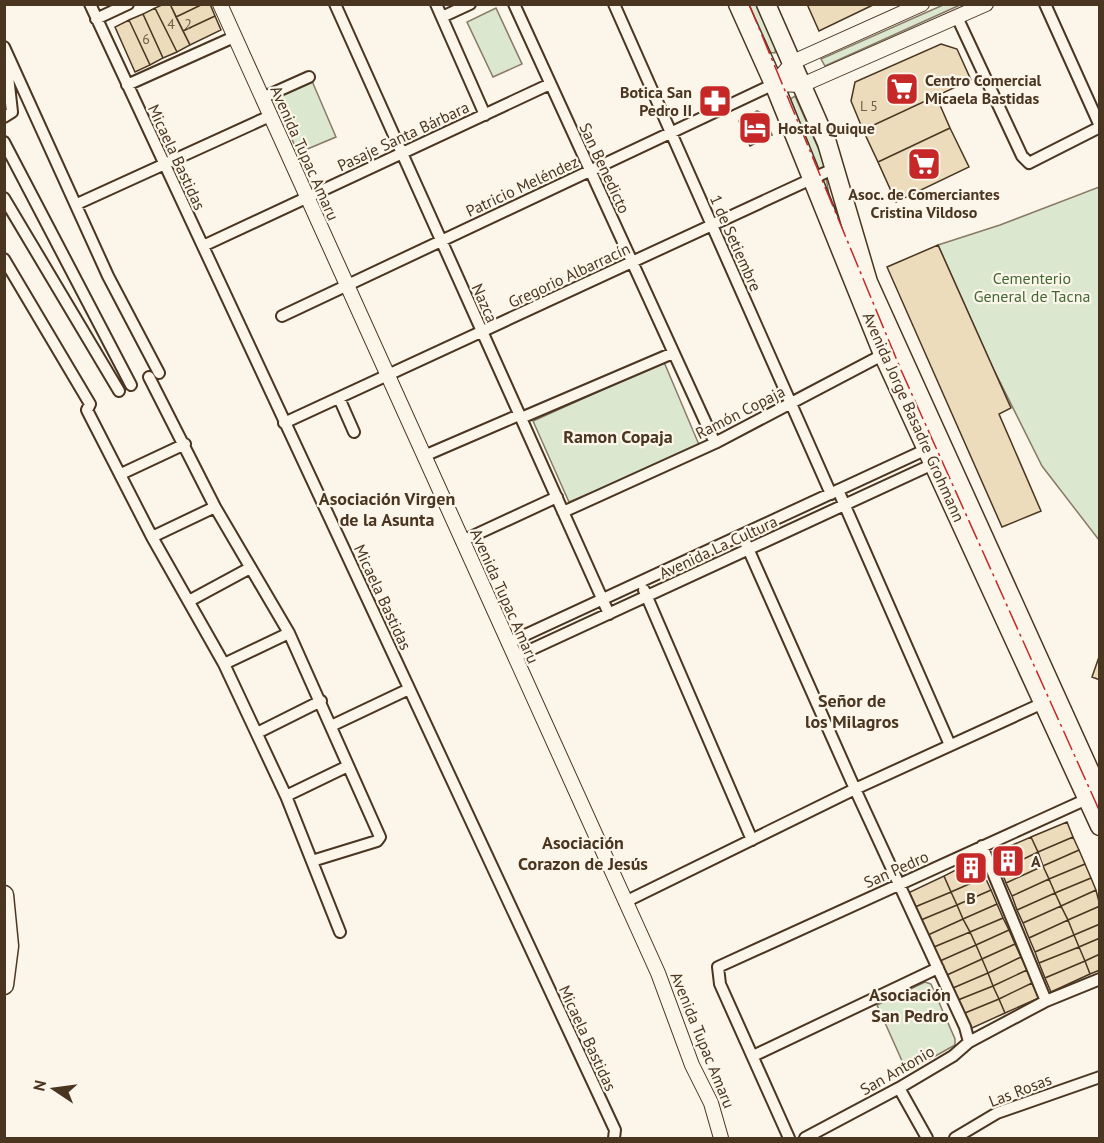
<svg xmlns="http://www.w3.org/2000/svg" width="1104" height="1143" font-family="'PT Sans',sans-serif">
	<style>
		.green { fill: #dce7d0; stroke: #887966; stroke-width: 1.5 }
		.building { fill: #ecdcbc; stroke: #4a3520; stroke-width: 1.5 }
		.lines { fill: none; stroke-linecap: round; stroke-linejoin: round }
		.minor-casing { stroke: #4a3520; stroke-width: 14 }
		.tertiary-casing { stroke: #4a3520; stroke-width: 16 }
		.trunk-casing { stroke: #4a3520; stroke-width: 21 }
		.minor { stroke: #fbf6e9; stroke-width: 10 }
		.tertiary { stroke: #fbf6e9; stroke-width: 14 }
		.trunk { stroke: #fbf6e9; stroke-width: 18 }
		.power { stroke: #c62828; stroke-width: 1.5; stroke-dasharray: 21 4.5 3 4.5; stroke-linecap: butt }
		.labels { text-anchor: middle; stroke-width: 4.5; stroke-linejoin: round; paint-order: stroke }
		.number-label { font-size: 14px; fill: #725f47 }
		.poi-label { font-size: 16px; font-weight: bold; fill: #4a3520; stroke: #fbf6e9; text-anchor: start }
		.street-label { font-size: 16px; fill: #4a3520; stroke: #fbf6e9 }
		.park-label { font-size: 16px; fill: #436837; stroke: #fbf6e9 }
		.neighbourhood-label { font-size: 18px; font-weight: bold; fill: #4a3520; stroke: #fbf6e9 }
	</style>
	<rect width="100%" height="100%" fill="#fbf6e9"/>
	<path class="green" d="M745 5H757L776 44 775 53 767 52Z
		M943 5H960L825 66 821 59Z
		M496 8 522 64 493 77 467 22Z
		M312 81 336 137 298 153 274 98Z
		M795 96 823 159 830 201 787 101Z
		M1099 187V540L1042 466 992 366 938 245 1000 225Z
		M664 362 700 447 569 502 533 421Z
		M925 982 931 984 955 1039V1045L907 1072 877 1005Z"/>
	<path class="building" d="M164 4H170L190 45 177 52 155 8Z
		M170 4H203L176 17Z
		M203 4H210L215 16 183 31 176 17Z
		M807 4H875L819 31Z
		M155 8 177 52 163 58 143 14Z
		M143 14 163 58 150 65 129 20Z
		M215 16 221 30 190 45 183 31Z
		M129 20 150 65 135 72 115 27Z
		M941 44 957 49 971 80 863 130 851 101 855 82Z
		M936 96 950 128 878 162 863 130Z
		M757 111 762 113 772 135 750 146 739 121Z
		M950 128 969 167 896 202 878 162Z
		M938 245 1011 408 999 414 1041 511 1002 527 887 267Z
		M1100 654V680L1092 677Z
		M1067 822 1073 837 1038 852 1031 837Z
		M1031 837 1038 852 1001 870 994 853Z
		M1073 837 1079 850 1043 866 1038 852Z
		M1079 850 1085 864 1049 879 1043 866Z
		M1038 852 1043 866 1006 883 1001 870Z
		M977 859 985 877 951 892 944 876Z
		M1085 864 1091 878 1055 893 1049 879Z
		M1043 866 1049 879 1012 896 1006 883Z
		M944 876 951 892 915 907 908 893Z
		M985 877 991 890 957 905 951 892Z
		M1091 878 1096 890 1061 906 1055 893Z
		M1049 879 1055 893 1017 910 1012 896Z
		M991 890 997 904 963 919 957 905Z
		M1096 890 1100 906 1068 920 1061 906Z
		M951 892 957 905 921 920 915 907Z
		M1055 893 1061 906 1023 923 1017 910Z
		M997 904 1003 918 970 932 963 919Z
		M957 905 963 919 928 935 921 920Z
		M1061 906 1068 920 1029 938 1023 923Z
		M1100 906V924L1074 935 1068 920Z
		M1003 918 1009 930 976 945 970 932Z
		M963 919 970 932 934 947 928 935Z
		M1068 920 1074 935 1035 952 1029 938Z
		M1100 924V938L1079 947 1074 935Z
		M1009 930 1015 944 982 959 976 945Z
		M970 932 976 945 940 961 934 947Z
		M1074 935 1079 947 1039 963 1035 952Z
		M1100 938V954L1085 961 1079 947Z
		M1015 944 1021 957 988 973 982 959Z
		M976 945 982 959 947 975 940 961Z
		M1079 947 1085 961 1045 978 1039 963Z
		M1100 954V970L1090 974 1085 961Z
		M1021 957 1027 970 993 986 988 973Z
		M982 959 988 973 953 988 947 975Z
		M1085 961 1090 974 1051 992 1045 978Z
		M1027 970 1032 983 999 999 993 986Z
		M988 973 993 986 958 1000 953 988Z
		M1032 983 1039 998 1005 1013 999 999Z
		M993 986 999 999 965 1013 958 1000Z
		M999 999 1005 1013 972 1028 965 1013Z"/>
	<g class="lines">
		<g class="minor-casing">
			<path id="minor" d="M90 4 615 1130 614 1138
				M335 4 609 614
				M436 4 485 115
				M514 4 715 443
				M614 4 831 494
				M1045 4 1100 126
				M442 17 470 4
				M957 17 1022 156 1029 163 1100 127
				M96 19 128 4
				M4 47 108 276 159 373
				M127 85 234 37
				M262 98 309 77
				M4 117 12 112 7 67 10 60
				M4 142 131 385
				M4 198 119 391
				M77 204 270 116
				M203 246 550 84
				M4 259 90 404 87 410 89 414 152 537 224 664 286 796 340 932
				M282 316 774 84
				M149 377 215 507 289 633 380 837 377 841 312 861
				M339 398 354 432
				M521 418 673 353
				M284 423 833 169
				M424 456 519 415
				M121 474 185 444
				M838 490 950 745
				M563 512 715 443 888 352
				M742 535 855 789 965 1027 969 1042
				M152 537 215 507
				M462 541 557 497
				M644 590 752 840
				M189 601 250 568
				M508 643 927 449
				M515 657 933 464
				M224 664 289 633
				M331 726 409 689
				M257 733 321 701
				M286 796 348 766
				M982 846 1046 1001
				M625 902 855 789 1043 703
				M753 1056 938 968
				M899 1088 927 1138
				M789 1138 720 984 718 967 1087 799
				M805 1138 899 1088 953 1056 969 1042 1046 1001 1100 979
				M955 1138 997 1113 1100 1077"/>
		</g>
		<g class="tertiary-casing">
			<path id="tertiary" d="M220 4 658 973 692 1065 711 1103 721 1138
				M774 84 802 85 986 4
				M774 84 793 62 922 4"/>
		</g>
		<g class="trunk-casing">
			<path id="trunk" d="M738 4 774 84 883 354 1100 826
				M766 4 827 143 868 282 1100 794
				M4 895 9 946 4 985"/>
		</g>
		<use href="#minor" class="minor"/>
		<use href="#tertiary" class="tertiary"/>
		<use href="#trunk" class="trunk"/>
		<path class="power" d="M749 4 901 370 1100 812"/>
	</g>
	<defs>
		<g id="supermarket-square" transform="scale(1.725)"><rect x="-9" y="-9" width="18" height="18" rx="4" fill="#c62828" stroke="#fbf6e9"/><path d="M-6-5.5h2.5l.6 2H6L4.5 2H-2.5L-4.4-4H-6ZM-1.5 3.2a1.3 1.3 0 1 0 .1 0ZM3 3.2a1.3 1.3 0 1 0 .1 0Z" fill="#fff"/></g>
		<g id="pharmacy-square" transform="scale(1.725)"><rect x="-9" y="-9" width="18" height="18" rx="4" fill="#c62828" stroke="#fbf6e9"/><path d="M-2-6h4v4h4v4h-4v4h-4v-4h-4v-4h4Z" fill="#fff"/></g>
		<g id="hotel-square" transform="scale(1.725)"><rect x="-9" y="-9" width="18" height="18" rx="4" fill="#c62828" stroke="#fbf6e9"/><path d="M-6-4.5h1.5V1H6V5H4.5V3h-9V5H-6ZM-4 0a1.8 1.8 0 1 1 3.6 0ZM.5 0V-2.5h3Q6-2.5 6 0Z" fill="#fff"/></g>
		<g id="building-square" transform="scale(1.725)"><rect x="-9" y="-9" width="18" height="18" rx="4" fill="#c62828" stroke="#fbf6e9"/><path d="M-4-6H4V6H1V3H-1V6H-4ZM-2.5-4.3h1.7v1.8h-1.7ZM.8-4.3h1.7v1.8H.8ZM-2.5-1h1.7V.8h-1.7ZM.8-1h1.7V.8H.8Z" fill="#fff"/></g>
	</defs>
	<g fill-rule="evenodd">
		<use href="#supermarket-square" x="902" y="89"/>
		<use href="#pharmacy-square" x="715" y="101"/>
		<use href="#hotel-square" x="755" y="128"/>
		<use href="#supermarket-square" x="924" y="164"/>
		<use href="#building-square" x="1008" y="861"/>
		<use href="#building-square" x="971" y="868"/>
	</g>
	<g class="labels">
		<g class="number-label">
			<text x="171" y="29">4</text>
			<text x="188" y="29">2</text>
			<text x="146" y="44">6</text>
			<text x="869" y="111">L 5</text>
		</g>
		<g class="poi-label">
			<text x="925" y="86">Centro Comercial<tspan x="925" dy="18">Micaela Bastidas</tspan></text>
			<text x="692" y="98" text-anchor="end">Botica San<tspan x="692" dy="18">Pedro II</tspan></text>
			<text x="778" y="134">Hostal Quique</text>
			<text x="924" y="200" text-anchor="middle">Asoc. de Comerciantes<tspan x="924" dy="18">Cristina Vildoso</tspan></text>
			<text x="1031" y="867">A</text>
			<text x="971" y="904" text-anchor="middle">B</text>
		</g>
		<g class="street-label">
			<text transform="translate(403 136) rotate(-25)" y="6">Pasaje Santa Bárbara</text>
			<text transform="translate(305 153) rotate(66)" y="6">Avenida Tupac Amaru</text>
			<text transform="translate(177 157) rotate(65)" y="6">Micaela Bastidas</text>
			<text transform="translate(605 168) rotate(65)" y="6">San Benedicto</text>
			<text transform="translate(522 186) rotate(-25)" y="6">Patricio Meléndez</text>
			<text transform="translate(736 243) rotate(66)" y="6">1 de Setiembre</text>
			<text transform="translate(569 275) rotate(-25)" y="6">Gregorio Albarracín</text>
			<text transform="translate(485 303) rotate(66)" y="6">Nazca</text>
			<text transform="translate(740 412) rotate(-27)" y="6">Ramón Copaja</text>
			<text transform="translate(914 417) rotate(66)" y="6">Avenida Jorge Basadre Grohmann</text>
			<text transform="translate(718 547) rotate(-25)" y="6">Avenida La Cultura</text>
			<text transform="translate(505 596) rotate(66)" y="6">Avenida Tupac Amaru</text>
			<text transform="translate(383 597) rotate(65)" y="6">Micaela Bastidas</text>
			<text transform="translate(896 869) rotate(-24)" y="6">San Pedro</text>
			<text transform="translate(588 1038) rotate(65)" y="6">Micaela Bastidas</text>
			<text transform="translate(703 1040) rotate(68)" y="6">Avenida Tupac Amaru</text>
			<text transform="translate(897 1070) rotate(-30)" y="6">San Antonio</text>
			<text transform="translate(1020 1090) rotate(-21)" y="6">Las Rosas</text>
		</g>
		<g class="park-label">
			<text x="1032" y="284">Cementerio<tspan x="1032" dy="18">General de Tacna</tspan></text>
		</g>
		<g class="neighbourhood-label">
			<text x="618" y="443">Ramon Copaja</text>
			<text x="387" y="505">Asociación Virgen<tspan x="387" dy="21">de la Asunta</tspan></text>
			<text x="852" y="707">Señor de<tspan x="852" dy="21">los Milagros</tspan></text>
			<text x="583" y="849">Asociación<tspan x="583" dy="21">Corazon de Jesús</tspan></text>
			<text x="910" y="1001">Asociación<tspan x="910" dy="21">San Pedro</tspan></text>
		</g>
	</g>
	<rect width="1104" height="1143" fill="none" stroke="#4a3520" stroke-width="12"/>
	<g transform="translate(54 1089) rotate(283)" stroke="#fbf6e9" stroke-width="4.5" paint-order="stroke">
	<path d="M0-4.5L10 22L0 15L-10 22Z" fill="#4a3520"/>
	<text y="-9" font-size="16" font-weight="bold" text-anchor="middle" fill="#4a3520">N</text>
	</g>
</svg>
